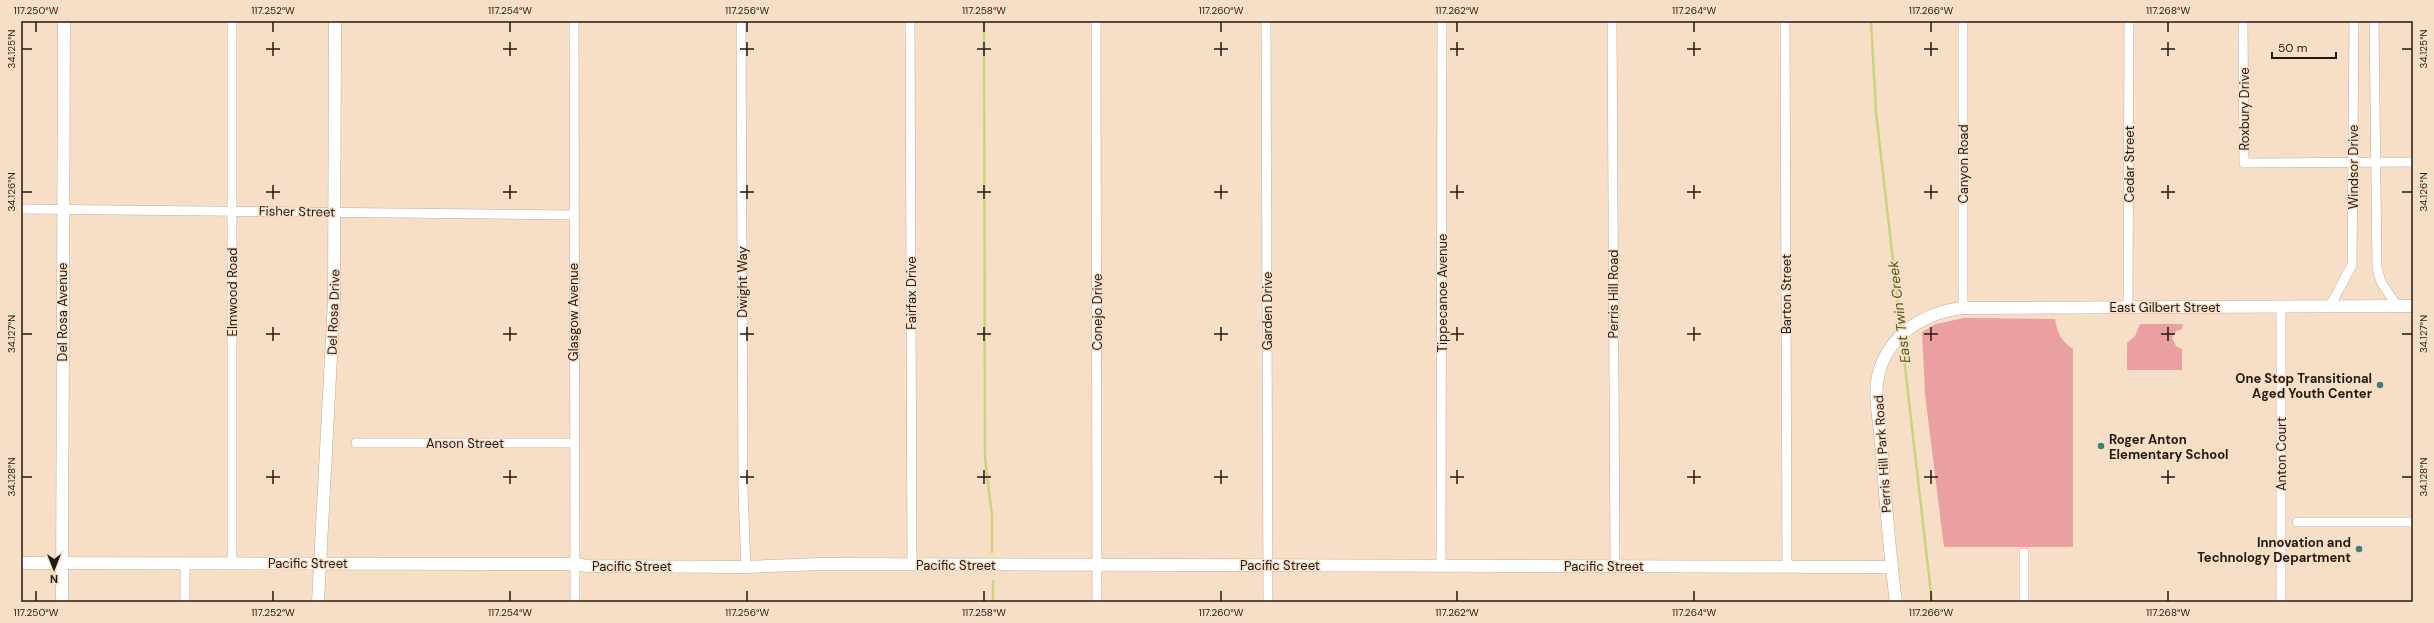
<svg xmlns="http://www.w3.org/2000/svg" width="2434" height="623" font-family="'DM Sans',sans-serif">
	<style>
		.green { fill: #eaa0a3 }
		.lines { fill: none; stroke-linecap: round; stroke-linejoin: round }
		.stream { stroke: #cbd47d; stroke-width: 2.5 }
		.street-casing { stroke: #c3ac96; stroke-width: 10 }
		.secondary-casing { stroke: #c3ac96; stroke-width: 13 }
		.street { stroke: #fff; stroke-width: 9 }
		.secondary { stroke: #fff; stroke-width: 12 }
		.ticks { fill: none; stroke: #221911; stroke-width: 1.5 }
		.poi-dot { fill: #3a817a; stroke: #f7dec7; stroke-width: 1.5 }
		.labels { text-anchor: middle; stroke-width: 3; stroke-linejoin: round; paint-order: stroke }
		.street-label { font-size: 13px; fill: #221911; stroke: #f7dec7 }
		.poi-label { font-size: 13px; font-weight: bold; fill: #221911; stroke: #f7dec7; text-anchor: end }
		.water-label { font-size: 14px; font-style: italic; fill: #525717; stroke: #f7dec7 }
		.neatline { fill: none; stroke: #221911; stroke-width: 1.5 }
		.ticks-label { font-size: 10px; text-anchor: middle; fill: #221911 }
	</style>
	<rect width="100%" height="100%" fill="#f7dec7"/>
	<path class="green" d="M1964 318 2055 319C2057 332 2061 341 2073 349V547H1944L1925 394 1922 332 1936 324Z
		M2140 324H2183L2182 329 2176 331 2172 338 2176 346 2182 349V370H2127V343L2135 336Z"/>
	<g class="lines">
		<path class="stream" d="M984 21 985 458 992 516V552
			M1871 21 1876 112 1901 331
			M1902 340 1932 602
			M993 581V602"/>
		<g class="street-casing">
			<path id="street" d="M232 21V563
				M574 21 575 602
				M741 21 743 491 746 567
				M910 21 912 565
				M1096 21 1097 602
				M1266 21 1268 602
				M1612 21 1615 566
				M1785 21 1787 567
				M2243 21 2244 163 2413 162
				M2374 21 2377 268 2381 282 2397 306
				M21 209 573 215
				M2330 306 2352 265 2354 21
				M1963 308V21
				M2128 308 2129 21
				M356 443H574
				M2297 522H2413
				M2024 553V602
				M185 563V602
				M1441 566 1442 21
				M2281 602V307"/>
		</g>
		<g class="secondary-casing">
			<path id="secondary" d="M21 563 574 564 588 566 746 567 820 564 1891 567
				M62 602 64 21
				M318 602 334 300 335 21
				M1896 602C1889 549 1885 495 1881 442 1879 420 1873 393 1879 372 1890 334 1925 312 1963 308L2413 306"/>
		</g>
		<use href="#street" class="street"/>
		<use href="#secondary" class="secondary"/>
	</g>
	<path class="ticks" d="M36 22V32M273 22V32M510 22V32M747 22V32M984 22V32M1221 22V32M1457 22V32M1694 22V32M1931 22V32M2168 22V32M273 42V56M510 42V56M747 42V56M984 42V56M1221 42V56M1457 42V56M1694 42V56M1931 42V56M2168 42V56M22 49H32M266 49H280M503 49H517M740 49H754M977 49H991M1214 49H1228M1450 49H1464M1687 49H1701M1924 49H1938M2161 49H2175M2402 49H2412M273 185V199M510 185V199M747 185V199M984 185V199M1221 185V199M1457 185V199M1694 185V199M1931 185V199M2168 185V199M22 192H32M266 192H280M503 192H517M740 192H754M977 192H991M1214 192H1228M1450 192H1464M1687 192H1701M1924 192H1938M2161 192H2175M2402 192H2412M273 327V341M510 327V341M747 327V341M984 327V341M1221 327V341M1457 327V341M1694 327V341M1931 327V341M2168 327V341M22 334H32M266 334H280M503 334H517M740 334H754M977 334H991M1214 334H1228M1450 334H1464M1687 334H1701M1924 334H1938M2161 334H2175M2402 334H2412M273 470V484M510 470V484M747 470V484M984 470V484M1221 470V484M1457 470V484M1694 470V484M1931 470V484M2168 470V484M22 477H32M266 477H280M503 477H517M740 477H754M977 477H991M1214 477H1228M1450 477H1464M1687 477H1701M1924 477H1938M2161 477H2175M2402 477H2412M36 591V601M273 591V601M510 591V601M747 591V601M984 591V601M1221 591V601M1457 591V601M1694 591V601M1931 591V601M2168 591V601"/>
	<g class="poi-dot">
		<circle cx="2380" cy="385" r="4"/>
		<circle cx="2101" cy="446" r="4"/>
		<circle cx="2359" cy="549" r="4"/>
	</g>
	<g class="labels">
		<g class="street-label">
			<text transform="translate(2244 109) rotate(-90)" y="5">Roxbury Drive</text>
			<text transform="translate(1963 164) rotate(-90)" y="5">Canyon Road</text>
			<text transform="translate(2129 164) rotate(-90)" y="5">Cedar Street</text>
			<text transform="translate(2353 167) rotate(-90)" y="5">Windsor Drive</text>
			<text transform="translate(297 211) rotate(1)" y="5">Fisher Street</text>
			<text transform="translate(742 282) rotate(-90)" y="5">Dwight Way</text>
			<text transform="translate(232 292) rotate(-90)" y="5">Elmwood Road</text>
			<text transform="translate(911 293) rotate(-90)" y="5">Fairfax Drive</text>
			<text transform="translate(1442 293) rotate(-90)" y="5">Tippecanoe Avenue</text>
			<text transform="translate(1613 294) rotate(-90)" y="5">Perris Hill Road</text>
			<text transform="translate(1786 294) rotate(-90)" y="5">Barton Street</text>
			<text x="2165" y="312">East Gilbert Street</text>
			<text transform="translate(1267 311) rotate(-90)" y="5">Garden Drive</text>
			<text transform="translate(62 312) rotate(-90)" y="5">Del Rosa Avenue</text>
			<text transform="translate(333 312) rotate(-88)" y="5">Del Rosa Drive</text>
			<text transform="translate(573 312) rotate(-90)" y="5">Glasgow Avenue</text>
			<text transform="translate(1097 312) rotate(-90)" y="5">Conejo Drive</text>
			<text x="465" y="448">Anson Street</text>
			<text transform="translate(1882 454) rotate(-94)" y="5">Perris Hill Park Road</text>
			<text transform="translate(2281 454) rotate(-90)" y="5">Anton Court</text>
			<text x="308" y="568">Pacific Street</text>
			<text x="956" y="570">Pacific Street</text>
			<text x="1280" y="570">Pacific Street</text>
			<text x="632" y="571">Pacific Street</text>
			<text x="1604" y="571">Pacific Street</text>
		</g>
		<g class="poi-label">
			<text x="2372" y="383">One Stop Transitional<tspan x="2372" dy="15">Aged Youth Center</tspan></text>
			<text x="2109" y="444" text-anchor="start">Roger Anton<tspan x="2109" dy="15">Elementary School</tspan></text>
			<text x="2351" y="547">Innovation and<tspan x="2351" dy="15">Technology Department</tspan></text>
		</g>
		<g class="water-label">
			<text transform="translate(1899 312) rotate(-97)" y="5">East Twin Creek</text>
		</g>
	</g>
	<rect width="2434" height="623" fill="none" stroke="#f7dec7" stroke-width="44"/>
	<g transform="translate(54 569) rotate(180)" stroke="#f7dec7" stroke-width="3" paint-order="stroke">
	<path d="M0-3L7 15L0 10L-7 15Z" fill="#221911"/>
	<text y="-6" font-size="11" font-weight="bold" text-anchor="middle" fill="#221911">N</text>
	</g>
	<path d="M2272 52v6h64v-6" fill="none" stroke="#221911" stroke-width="2"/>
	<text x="2278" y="52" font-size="12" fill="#221911" stroke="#f7dec7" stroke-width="3" paint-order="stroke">50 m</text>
	<rect x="22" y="22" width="2390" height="579" class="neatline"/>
	<g class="ticks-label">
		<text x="36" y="14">117.250°W</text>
		<text x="273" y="14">117.252°W</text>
		<text x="510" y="14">117.254°W</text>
		<text x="747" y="14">117.256°W</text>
		<text x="984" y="14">117.258°W</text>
		<text x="1221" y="14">117.260°W</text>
		<text x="1457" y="14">117.262°W</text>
		<text x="1694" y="14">117.264°W</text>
		<text x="1931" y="14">117.266°W</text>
		<text x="2168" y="14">117.268°W</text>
		<text transform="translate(2423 49) rotate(-90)" y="4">34.125°N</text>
		<text transform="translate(11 49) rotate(-90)" y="4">34.125°N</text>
		<text transform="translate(2423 192) rotate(-90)" y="4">34.126°N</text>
		<text transform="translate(11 192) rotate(-90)" y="4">34.126°N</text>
		<text transform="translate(2423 334) rotate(-90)" y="4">34.127°N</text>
		<text transform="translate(11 334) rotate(-90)" y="4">34.127°N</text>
		<text transform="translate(2423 477) rotate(-90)" y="4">34.128°N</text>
		<text transform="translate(11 477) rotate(-90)" y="4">34.128°N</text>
		<text x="36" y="616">117.250°W</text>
		<text x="273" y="616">117.252°W</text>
		<text x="510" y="616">117.254°W</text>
		<text x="747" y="616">117.256°W</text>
		<text x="984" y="616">117.258°W</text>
		<text x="1221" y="616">117.260°W</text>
		<text x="1457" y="616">117.262°W</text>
		<text x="1694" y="616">117.264°W</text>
		<text x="1931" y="616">117.266°W</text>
		<text x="2168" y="616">117.268°W</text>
	</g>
</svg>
